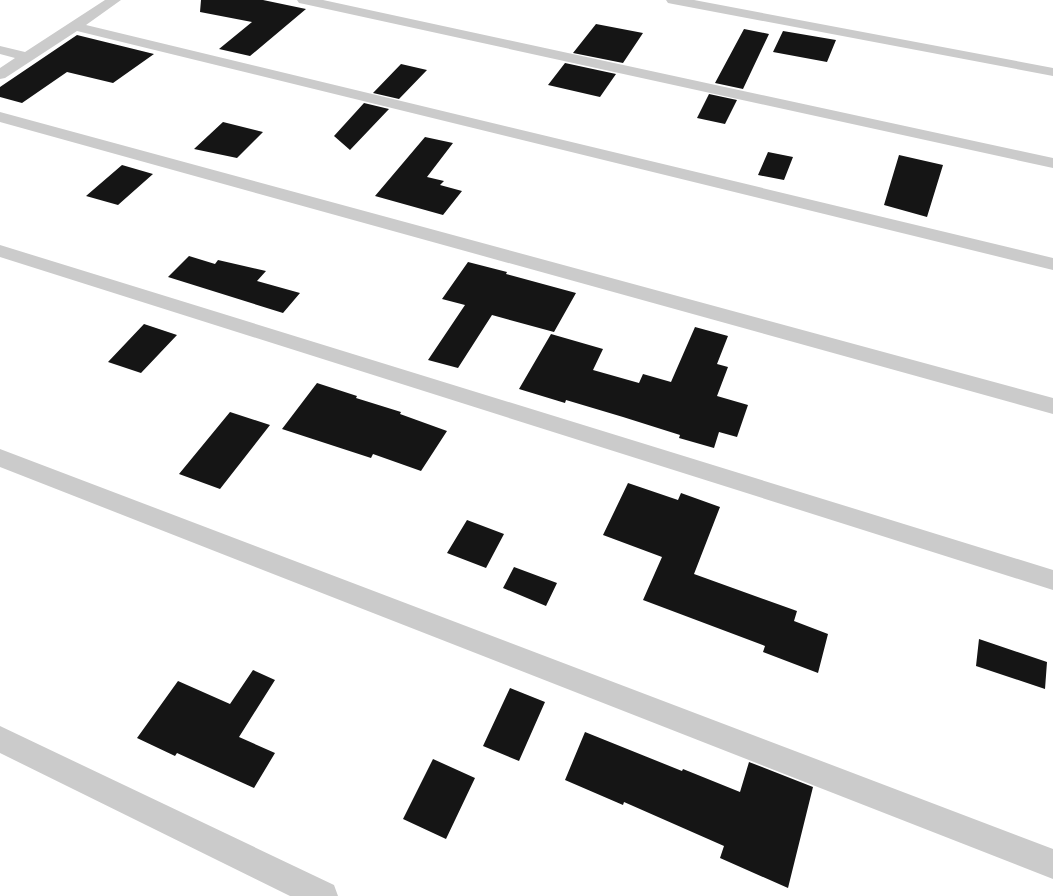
<svg xmlns="http://www.w3.org/2000/svg" width="1053" height="896" font-family="Mulish,sans-serif">
	<style>
		.building { fill: #151515 }
		.lines { fill: none; stroke-linecap: round; stroke-linejoin: round }
		.street { fill: #cbcbcb; fill-rule: evenodd }
	</style>
	<rect width="100%" height="100%" fill="#fff"/>
	<path class="building" d="M201 0H263L306 9 250 56 219 49 252 22 200 12Z
		M596 24 643 33 623 63 573 53Z
		M744 29 769 34 743 89 715 83Z
		M783 31 836 40 827 62 773 52Z
		M77 35 154 54 113 83 67 72 22 103 0 97V87Z
		M565 63 616 74 600 97 548 85Z
		M401 64 427 70 399 99 373 93Z
		M709 94 737 100 725 124 697 118Z
		M364 103 389 109 350 150 334 136Z
		M223 122 263 132 237 158 194 149Z
		M425 137 453 143 427 177 444 181 440 185 462 191 443 215 375 196Z
		M768 152 793 157 784 180 758 175Z
		M899 155 943 165 927 217 884 205Z
		M122 165 153 174 118 205 86 196Z
		M189 256 215 264 218 260 266 271 257 281 300 293 283 313 168 277Z
		M468 262 507 272 506 274 576 293 554 332 492 315 458 368 428 360 465 305 442 299Z
		M144 324 177 335 141 373 108 362Z
		M695 327 728 336 717 364 728 367 717 396 748 405 737 437 719 432 714 448 679 438 680 435 623 417 566 400 565 403 519 389 551 334 603 349 593 370 639 383 643 374 671 382Z
		M317 383 357 396 356 398 401 412 400 414 447 431 421 471 373 454 371 458 282 429Z
		M230 412 270 425 220 489 179 474Z
		M628 483 678 500 681 493 720 507 694 574 797 611 794 621 828 634 818 673 763 652 765 646 643 600 662 557 603 535Z
		M467 520 504 534 486 568 447 553Z
		M514 567 557 583 546 606 503 588Z
		M979 639 1047 662 1045 689 976 666Z
		M253 670 275 680 239 737 275 753 254 788 177 753 175 756 137 738 178 681 230 704Z
		M510 688 545 702 519 761 483 746Z
		M585 732 682 771 683 769 740 792 749 762 813 787 788 888 720 858 724 846 624 802 623 805 565 780Z
		M433 759 475 778 446 839 403 819Z"/>
	<g class="lines">
		<path class="street" d="M105 0H121L86 25 1053 258V270L77 31 5 78 0 79V68L15 58 0 54V46L25 52Z
			M297 0H323L1053 158V168L304 4 299 3Z
			M666 0H694L1053 68V76L673 4 668 3Z
			M0 112 1053 398V414L0 122Z
			M0 245 1053 570V590L0 257Z
			M0 449 1053 849V879L0 467Z
			M0 726 334 885 338 896H290L0 753Z"/>
	</g>
</svg>
